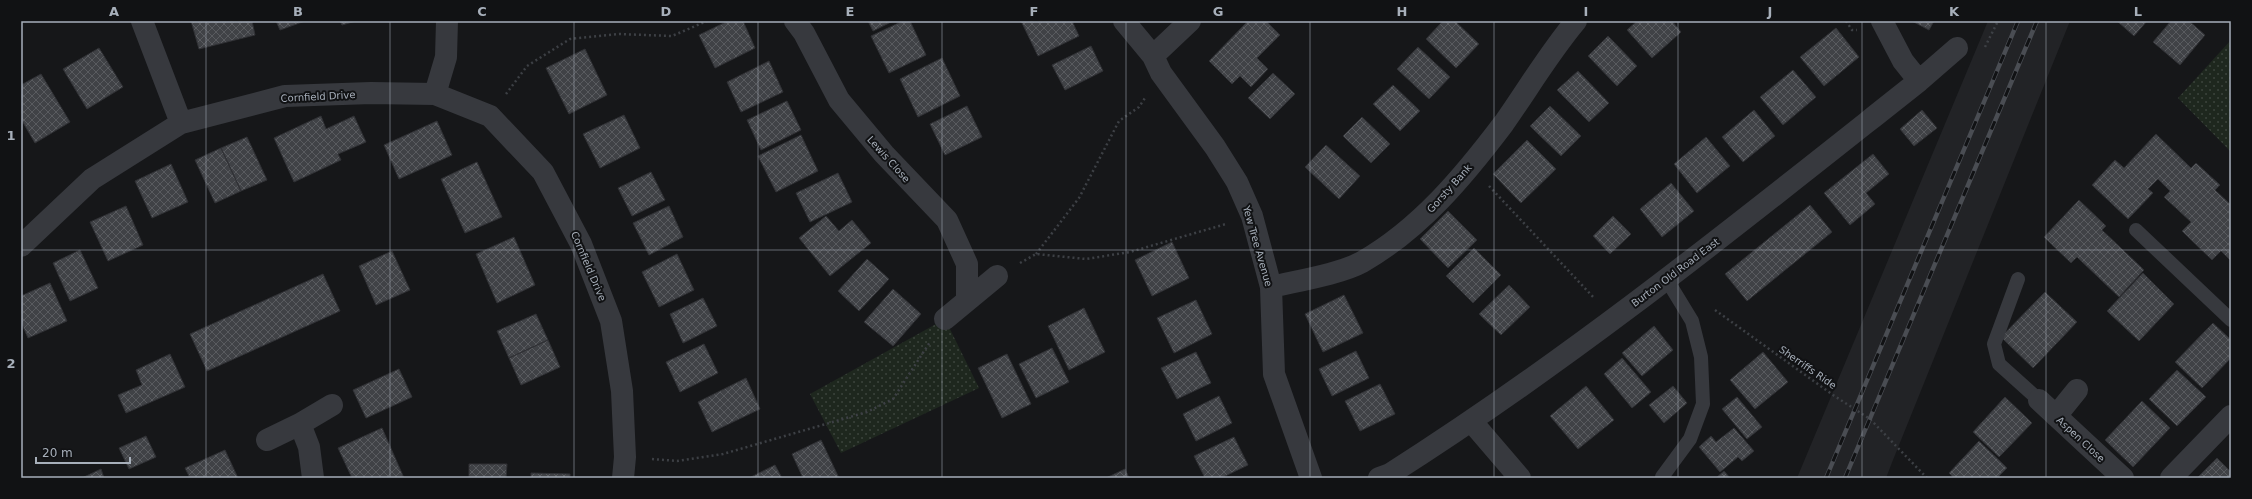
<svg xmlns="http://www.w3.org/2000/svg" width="2252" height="499" font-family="'DejaVu Sans',sans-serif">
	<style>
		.built { fill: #222326 }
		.grass { fill: url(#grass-dots) }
		.building { fill: url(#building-cross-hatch); stroke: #303135 }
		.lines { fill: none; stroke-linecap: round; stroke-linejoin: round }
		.path { stroke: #3d4045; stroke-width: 2.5; stroke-dasharray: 2 3; stroke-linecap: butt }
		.lane { stroke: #37393e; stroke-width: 14 }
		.street { stroke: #37393e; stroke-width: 22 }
		.rail-casing { stroke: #4a4d53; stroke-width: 4.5 }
		.rail { stroke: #111214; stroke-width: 3; stroke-dasharray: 9; stroke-linecap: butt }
		.grid { fill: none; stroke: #a7afba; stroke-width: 1; stroke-opacity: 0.55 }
		.labels { text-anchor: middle; stroke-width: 4; stroke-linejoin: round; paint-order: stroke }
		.street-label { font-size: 10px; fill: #a7afba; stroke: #111214 }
		.neatline { fill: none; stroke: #a7afba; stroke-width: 1.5 }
		.grid-label { font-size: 13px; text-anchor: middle; font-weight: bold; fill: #a7afba }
	</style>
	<defs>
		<pattern id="grass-dots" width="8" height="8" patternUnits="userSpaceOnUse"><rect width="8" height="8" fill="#1e271e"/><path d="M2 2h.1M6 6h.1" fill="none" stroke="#3c443d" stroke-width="1.8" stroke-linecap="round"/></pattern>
		<pattern id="building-cross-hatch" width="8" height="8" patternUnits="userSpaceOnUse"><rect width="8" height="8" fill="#404246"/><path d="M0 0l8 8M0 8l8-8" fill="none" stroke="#595b5f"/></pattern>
	</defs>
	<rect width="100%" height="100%" fill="#161719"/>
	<path class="built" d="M1988 21H2070L1893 460 1886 478H1797Z"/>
	<path class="grass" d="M2231 40V152L2178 98Z
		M945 319 979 388 841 453 810 394Z"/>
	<path class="building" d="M191 21H252L255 35 199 49Z
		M276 21H305L280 30Z
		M340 21H356L342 25Z
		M728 21H743L755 48 715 68 699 35Z
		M868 21H893L873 31Z
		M903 21H910L926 55 889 73 871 36Z
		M1021 21H1072L1079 36 1038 56Z
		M1248 21H1266L1280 35 1257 58 1268 69 1251 87 1240 76 1232 84 1209 61Z
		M1443 21H1455L1479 44 1456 68 1426 39Z
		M1637 21H1672L1681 32 1652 58 1627 30Z
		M1912 21H1934L1929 30Z
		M2117 21H2147L2134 36Z
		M2171 21H2189L2205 35 2180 65 2153 42Z
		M1836 28 1859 57 1824 86 1800 57Z
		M1608 36 1637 66 1617 86 1588 56Z
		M1091 46 1103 71 1065 90 1052 65Z
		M1418 47 1450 77 1429 99 1397 69Z
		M99 48 123 87 87 109 63 69Z
		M585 49 607 95 569 114 546 68Z
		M942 58 960 96 918 117 900 79Z
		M769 61 783 92 741 112 727 82Z
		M1793 70 1816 97 1783 125 1760 97Z
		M1578 71 1609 103 1589 122 1557 90Z
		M1273 73 1295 94 1270 119 1248 98Z
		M41 74 70 122 35 143 21 119V85Z
		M1393 85 1420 111 1400 131 1373 104Z
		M787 101 801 130 761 150 747 120Z
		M967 106 982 137 945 155 930 124Z
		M1550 106 1581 136 1561 156 1530 126Z
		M1754 110 1775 136 1743 162 1722 137Z
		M1922 110 1937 128 1914 146 1900 129Z
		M624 115 640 148 600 168 583 134Z
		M321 116 326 129 354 116 366 142 338 154 341 160 294 182 274 138Z
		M1362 117 1390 144 1371 163 1343 136Z
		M437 121 452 155 399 179 384 145Z
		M2156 134 2191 168 2196 163 2220 185 2215 190 2231 205V261L2221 251 2212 260 2182 231 2191 222 2164 197 2170 191 2158 179 2148 189 2153 193 2128 219 2092 185 2115 160 2124 168Z
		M801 135 818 171 776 192 758 156Z
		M247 137 267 180 241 191 221 148Z
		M1706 137 1730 166 1697 193 1674 164Z
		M1527 140 1556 169 1521 203 1493 174Z
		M1326 145 1360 176 1339 199 1305 167Z
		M221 148 241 191 215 203 195 160Z
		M1873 154 1889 174 1866 193 1875 204 1850 225 1824 193Z
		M477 162 502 217 465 233 441 179Z
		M171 164 188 202 152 218 135 181Z
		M651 172 665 200 632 216 618 188Z
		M838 173 852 202 810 222 796 193Z
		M1671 183 1694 211 1662 237 1640 209Z
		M2079 200 2106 226 2102 230 2144 270 2119 297 2077 257 2071 263 2044 237Z
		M1810 205 1832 232 1747 301 1725 274Z
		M126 206 143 245 108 261 90 222Z
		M669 206 683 237 649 255 633 223Z
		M1448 211 1477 240 1448 268 1420 239Z
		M826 216 839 231 852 220 871 243 830 276 799 238Z
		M1613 216 1631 234 1610 254 1593 236Z
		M514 237 535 285 497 303 476 254Z
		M1172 242 1189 278 1152 296 1135 260Z
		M1474 248 1501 275 1473 303 1446 276Z
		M80 250 98 288 70 301 53 263Z
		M392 251 410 290 376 305 359 266Z
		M677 254 694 290 659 307 642 272Z
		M867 259 889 279 859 311 838 291Z
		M2143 273 2174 304 2139 341 2107 311Z
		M323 274 340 311 207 371 190 334Z
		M50 283 67 321 28 338 21 322V296Z
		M1509 285 1530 307 1501 335 1479 314Z
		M893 289 921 314 893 346 864 322Z
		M2045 292 2077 322 2033 368 2001 337Z
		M1344 295 1363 333 1323 352 1305 314Z
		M703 298 717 326 683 343 670 314Z
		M1196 300 1212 334 1174 353 1157 318Z
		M1084 308 1105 352 1069 370 1048 326Z
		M536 314 548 340 509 358 497 331Z
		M2213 323 2231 340V358L2202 388 2175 362Z
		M1654 326 1673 350 1642 376 1622 353Z
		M548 340 560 367 521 385 509 358Z
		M704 344 718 373 680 392 666 362Z
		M1052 348 1069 382 1036 398 1019 364Z
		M1356 351 1369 378 1332 396 1319 369Z
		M1196 352 1211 383 1177 399 1161 368Z
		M1763 352 1788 382 1755 409 1730 380Z
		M170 354 185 387 126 413 118 395 142 385 136 370Z
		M1007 354 1031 404 1002 418 978 368Z
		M1622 358 1651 392 1632 408 1604 374Z
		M399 369 412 397 366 418 353 390Z
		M2177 370 2206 397 2177 426 2149 399Z
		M746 378 760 409 712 432 698 402Z
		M1380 384 1395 414 1360 431 1345 401Z
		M1586 386 1614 420 1578 449 1550 416Z
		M1673 386 1687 403 1664 423 1649 405Z
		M1219 396 1232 423 1196 441 1183 414Z
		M1737 397 1762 427 1747 439 1722 409Z
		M2005 397 2032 423 1999 457 1973 432Z
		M2142 401 2170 428 2133 467 2105 440Z
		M382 428 404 478H352L338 448Z
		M1734 428 1754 451 1742 461 1738 457 1720 472 1699 447 1711 436 1716 442Z
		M146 436 156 457 129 469 119 448Z
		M1234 437 1248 465 1221 478H1205L1194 456Z
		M821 440 839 478H803L792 454Z
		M1979 441 2007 468 1997 478H1954L1949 473Z
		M225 450 238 478H190L185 468Z
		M2217 458 2231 472V478H2197Z
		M469 464H507L506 478H469Z
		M775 465 782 478H751V477Z
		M101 469 104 478H82Z
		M1125 469 1129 478H1106Z
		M1724 471 1730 478H1716Z
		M531 473 570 474V478H531Z"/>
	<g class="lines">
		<path class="path" d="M1846 21 1852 30H1857
			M1985 47 1998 21
			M506 94 527 66 570 39 619 34 672 36 707 21
			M1489 186 1595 299
			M1036 254 1079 198 1119 121 1139 107 1145 98
			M1020 263 1036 254 1086 259 1130 252 1226 224
			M1715 310 1833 395 1870 419 1927 478
			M652 459 677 461 723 454 867 412 893 399 930 342"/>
		<path class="lane" d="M2136 230 2231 320
			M2018 279 1994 344 1999 364 2039 400
			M1662 477 1690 439 1703 404 1701 357 1692 321 1667 280"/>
		<path class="street" d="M142 21 181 123
			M795 21 804 33 839 100 884 154 947 220 967 264V299
			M1124 21 1153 56 1161 73 1215 147 1237 182 1252 216 1271 287 1274 374 1311 478
			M1882 21 1903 61 1919 81
			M1153 56 1190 21
			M435 94 446 57 447 21
			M21 246 92 179 181 123 285 96 371 93 435 94 490 116 543 172 581 244 611 321 622 391 625 457 623 478
			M1271 287C1296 281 1340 274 1362 262 1420 229 1464 176 1504 123 1528 89 1549 53 1576 21
			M945 319 997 276
			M2039 400 2123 478
			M2056 416 2077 390
			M1472 422 1520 478
			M300 424 309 447 313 478
			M267 440 300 424 332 405
			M1379 478 1390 474C1576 356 1747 217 1919 81L1957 48
			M2171 478 2231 416"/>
		<g class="rail-casing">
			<path id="rail" d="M1826 478 2018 21
				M1845 478 2037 21"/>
		</g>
		<use href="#rail" class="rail"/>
	</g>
	<path class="grid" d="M206 21V478M390 21V478M574 21V478M758 21V478M942 21V478M1126 21V478M1310 21V478M1494 21V478M1678 21V478M1862 21V478M2046 21V478M21 250H2231"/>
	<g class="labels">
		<g class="street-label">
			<text transform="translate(318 96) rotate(-3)" y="4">Cornfield Drive</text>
			<text transform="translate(889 159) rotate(48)" y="4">Lewis Close</text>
			<text transform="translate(1449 188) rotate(-48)" y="4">Gorsty Bank</text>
			<text transform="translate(1258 246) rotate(74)" y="4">Yew Tree Avenue</text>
			<text transform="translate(589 266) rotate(67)" y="4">Cornfield Drive</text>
			<text transform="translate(1675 272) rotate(-37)" y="4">Burton Old Road East</text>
			<text transform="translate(1808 367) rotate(35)" y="4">Sherriffs Ride</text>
			<text transform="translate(2081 439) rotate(43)" y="4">Aspen Close</text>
		</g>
	</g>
	<rect width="2252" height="499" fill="none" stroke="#111214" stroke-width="44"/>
	<path d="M36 457v6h94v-6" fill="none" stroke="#a7afba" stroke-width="2"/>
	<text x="42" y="457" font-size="12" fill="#a7afba" stroke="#111214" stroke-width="3" paint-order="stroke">20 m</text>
	<rect x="22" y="22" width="2208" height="455" class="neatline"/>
	<g class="grid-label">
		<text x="114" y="16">A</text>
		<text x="298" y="16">B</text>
		<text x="482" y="16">C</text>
		<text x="666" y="16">D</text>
		<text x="850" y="16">E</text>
		<text x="1034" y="16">F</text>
		<text x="1218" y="16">G</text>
		<text x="1402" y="16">H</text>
		<text x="1586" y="16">I</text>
		<text x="1770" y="16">J</text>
		<text x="1954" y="16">K</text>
		<text x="2138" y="16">L</text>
		<text x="11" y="140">1</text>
		<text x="11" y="368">2</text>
	</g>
</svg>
